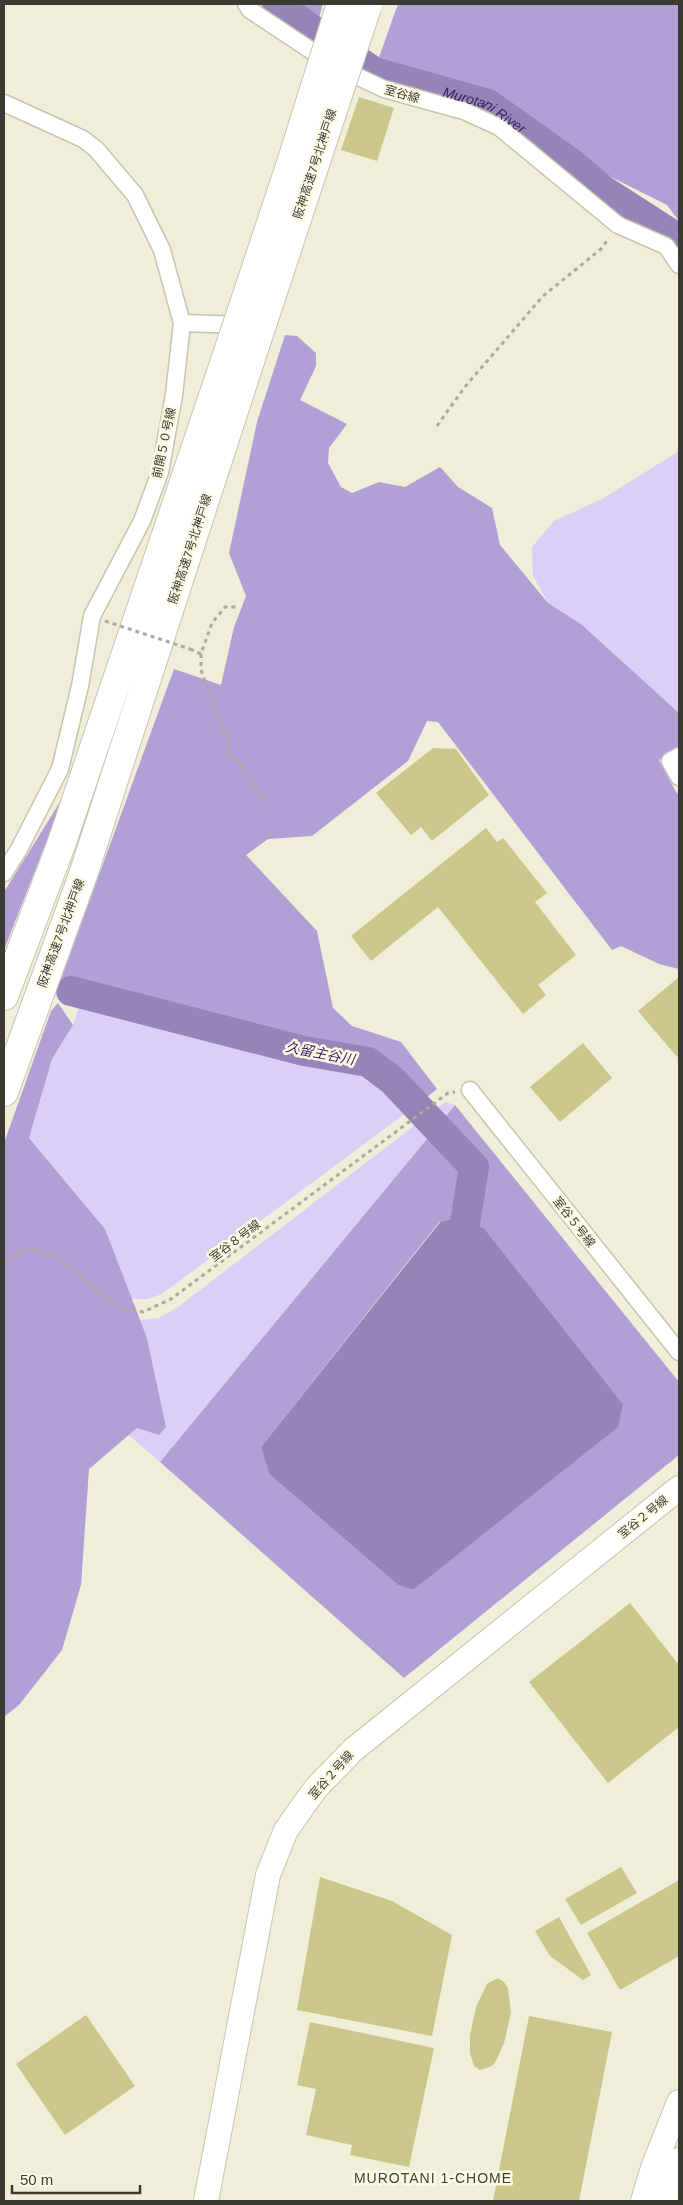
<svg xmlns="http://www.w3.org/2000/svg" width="683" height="2205" font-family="Helvetica,'Noto Sans JP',sans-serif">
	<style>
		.green { fill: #dccff7 }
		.forest { fill: #b19fd5; fill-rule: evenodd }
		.water { fill: #9684b8 }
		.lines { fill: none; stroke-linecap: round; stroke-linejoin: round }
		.river { stroke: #9684b8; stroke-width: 30 }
		.building { fill: #cbc68a }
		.street-casing { stroke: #c6c5b0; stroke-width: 19 }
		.secondary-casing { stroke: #c6c5b0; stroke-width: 26 }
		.highway-casing { stroke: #c6c5b0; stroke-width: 30 }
		.path { stroke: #acab9b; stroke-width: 3; stroke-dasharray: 4 4; stroke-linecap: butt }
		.street { stroke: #fff; stroke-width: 16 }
		.secondary { stroke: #fff; stroke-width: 24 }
		.highway { stroke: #fff; stroke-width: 28 }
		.highway-bridge-casing { stroke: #c6c5b0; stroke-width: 30; stroke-linecap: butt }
		.path-bridge { stroke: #acab9b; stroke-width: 3; stroke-dasharray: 4 4; stroke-linecap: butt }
		.highway-bridge { stroke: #fff; stroke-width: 28 }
		.labels { text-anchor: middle; stroke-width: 5; stroke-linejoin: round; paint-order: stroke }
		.street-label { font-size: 12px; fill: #3a3a32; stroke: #fdfbe6 }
		.water-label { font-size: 14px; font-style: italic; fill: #391e5d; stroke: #fdfbe6 }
		.neighbourhood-label { font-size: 14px; letter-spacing: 1px; fill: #41402f; stroke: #fdfbe6 }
	</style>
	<rect width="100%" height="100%" fill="#efeed9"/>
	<path class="green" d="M679 451V713L581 624 548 603 533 576 532 547 554 521 602 499Z
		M80 1005 170 1031 363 1072 375 1077 387 1089 403 1078 422 1101 162 1294 148 1299H131L105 1229 29 1138 52 1059 73 1025Z
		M445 1102 455 1105 160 1462 129 1435 137 1428 159 1435 166 1427 147 1338 139 1320 159 1318 178 1307Z"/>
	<path class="forest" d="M298 4H323L317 24Z
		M398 4H679V221L667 205 378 60Z
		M285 335 297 336 316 353V366L300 400 347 424 329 448 328 463 341 487 352 493 379 482 405 487 440 467 458 487 492 508 500 545 548 603 581 624 679 713V748L659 760 676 792 679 794V969L659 964 621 946 612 950 438 722 427 721 408 761 312 836 268 839 246 855 317 931 333 1008 352 1026 401 1042 437 1089 422 1101 401 1075 372 1056 60 982 174 669 221 685 234 627 246 596 229 553 257 422Z
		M65 794 4 950V892Z
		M58 1003 73 1025 52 1059 29 1138 105 1229 147 1338 166 1427 159 1435 137 1428 89 1469 81 1585 62 1650 19 1705 4 1717V1143L51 1011Z
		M455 1105 679 1382V1455L404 1678 160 1462ZM461 1218 484 1228 623 1404 413 1590 398 1585 269 1474 261 1447 440 1221Z"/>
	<path class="water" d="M461 1218 484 1228 623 1404 618 1427 413 1590 398 1585 269 1474 261 1447 441 1221Z"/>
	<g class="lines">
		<g class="river">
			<path id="s1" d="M277 4 301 22 374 72 488 104 571 163 603 190 679 239"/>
			<path d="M71 991 304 1051 368 1062 392 1080 474 1167 460 1254"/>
		</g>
	</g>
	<path class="building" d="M359 97 394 108 377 161 341 150Z
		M433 748 456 749 489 795 432 841 421 827 411 835 376 793Z
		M486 828 497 842 503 838 547 893 535 902 576 955 538 985 546 995 523 1014 438 907 371 961 351 936Z
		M679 977V1055L677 1057 638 1011Z
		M583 1043 612 1078 560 1122 530 1087Z
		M630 1603 679 1665V1727L608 1783 529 1682Z
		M621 1867 637 1893 581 1925 565 1899Z
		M320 1877 392 1901 452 1935 432 2036 297 2010Z
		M679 1880V1956L620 1990 587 1933Z
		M559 1917 591 1975 583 1980 550 1956 535 1931Z
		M498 1978 504 1982 508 1988 511 2013 504 2043 496 2061 492 2066 480 2070 474 2066 470 2053V2035L476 2007 487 1984Z
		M86 2015 135 2086 65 2135 16 2064Z
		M529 2016 612 2032 579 2201H493Z
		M310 2022 434 2048 409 2167 350 2155 352 2145 306 2135 316 2089 297 2085Z"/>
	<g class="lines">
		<g class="street-casing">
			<path id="street" d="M246 4 250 10 333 65 384 89 464 111 499 127 618 225 666 246 679 265
				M4 103 83 139 96 149 135 195 162 250 182 323
				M679 756 670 761 679 777
				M4 873 19 849 60 769 80 686 92 616 142 521 160 472 174 395 182 323 244 325
				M470 1090 679 1352"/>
		</g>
		<g class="secondary-casing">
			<path id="secondary" d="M206 2201 268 1875 286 1830 316 1788 353 1750 679 1488
				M643 2201 653 2168 679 2102
				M665 2201 679 2160"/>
		</g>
		<g class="highway-casing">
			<path id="highway" d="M4 996 61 845 232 340
				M4 1092 83 875 255 346"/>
		</g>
		<path class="path" d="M437 426 464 388 543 296 601 249 609 238
			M190 649 201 654 212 623 225 607H236
			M201 654V670L227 739 230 756 245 769 266 802
			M4 1263 10 1256 31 1249 56 1255 115 1305 143 1312 171 1299 448 1093 455 1092"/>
		<use href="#street" class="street"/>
		<use href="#secondary" class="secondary"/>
		<use href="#highway" class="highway"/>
		<g class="highway-bridge-casing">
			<path id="highway-bridge" d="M232 340 291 163 341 4
				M255 346 367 7"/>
		</g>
		<path class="path-bridge" d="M105 621 190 649"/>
		<use href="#highway-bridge" class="highway-bridge"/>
	</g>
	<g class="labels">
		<g class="street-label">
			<text transform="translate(402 94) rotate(16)" y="4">室谷線</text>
			<text transform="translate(315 164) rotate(-72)" y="4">阪神高速7号北神戸線</text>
			<text transform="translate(164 443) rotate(-78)" y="4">前開５０号線</text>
			<text transform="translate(190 549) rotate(-72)" y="4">阪神高速7号北神戸線</text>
			<text transform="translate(61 933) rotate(-70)" y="4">阪神高速7号北神戸線</text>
			<text transform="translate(574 1222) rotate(52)" y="4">室谷５号線</text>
			<text transform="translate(235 1241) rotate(-37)" y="4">室谷８号線</text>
			<text transform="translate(643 1517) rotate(-39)" y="4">室谷２号線</text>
			<text transform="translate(331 1775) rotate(-48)" y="4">室谷２号線</text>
		</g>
		<g class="water-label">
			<text dy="5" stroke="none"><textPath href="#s1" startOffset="236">Murotani River</textPath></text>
			<text transform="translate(320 1053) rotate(11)" y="5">久留主谷川</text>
		</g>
		<g class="neighbourhood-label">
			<text x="433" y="2183">MUROTANI 1-CHOME</text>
		</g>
	</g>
	<rect width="683" height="2205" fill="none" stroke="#3a3a32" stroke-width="10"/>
	<path d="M12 2185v8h128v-8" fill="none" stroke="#3a3a32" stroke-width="2.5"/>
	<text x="20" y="2185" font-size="15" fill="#3a3a32" stroke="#fdfbe6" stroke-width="4" paint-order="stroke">50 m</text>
</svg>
